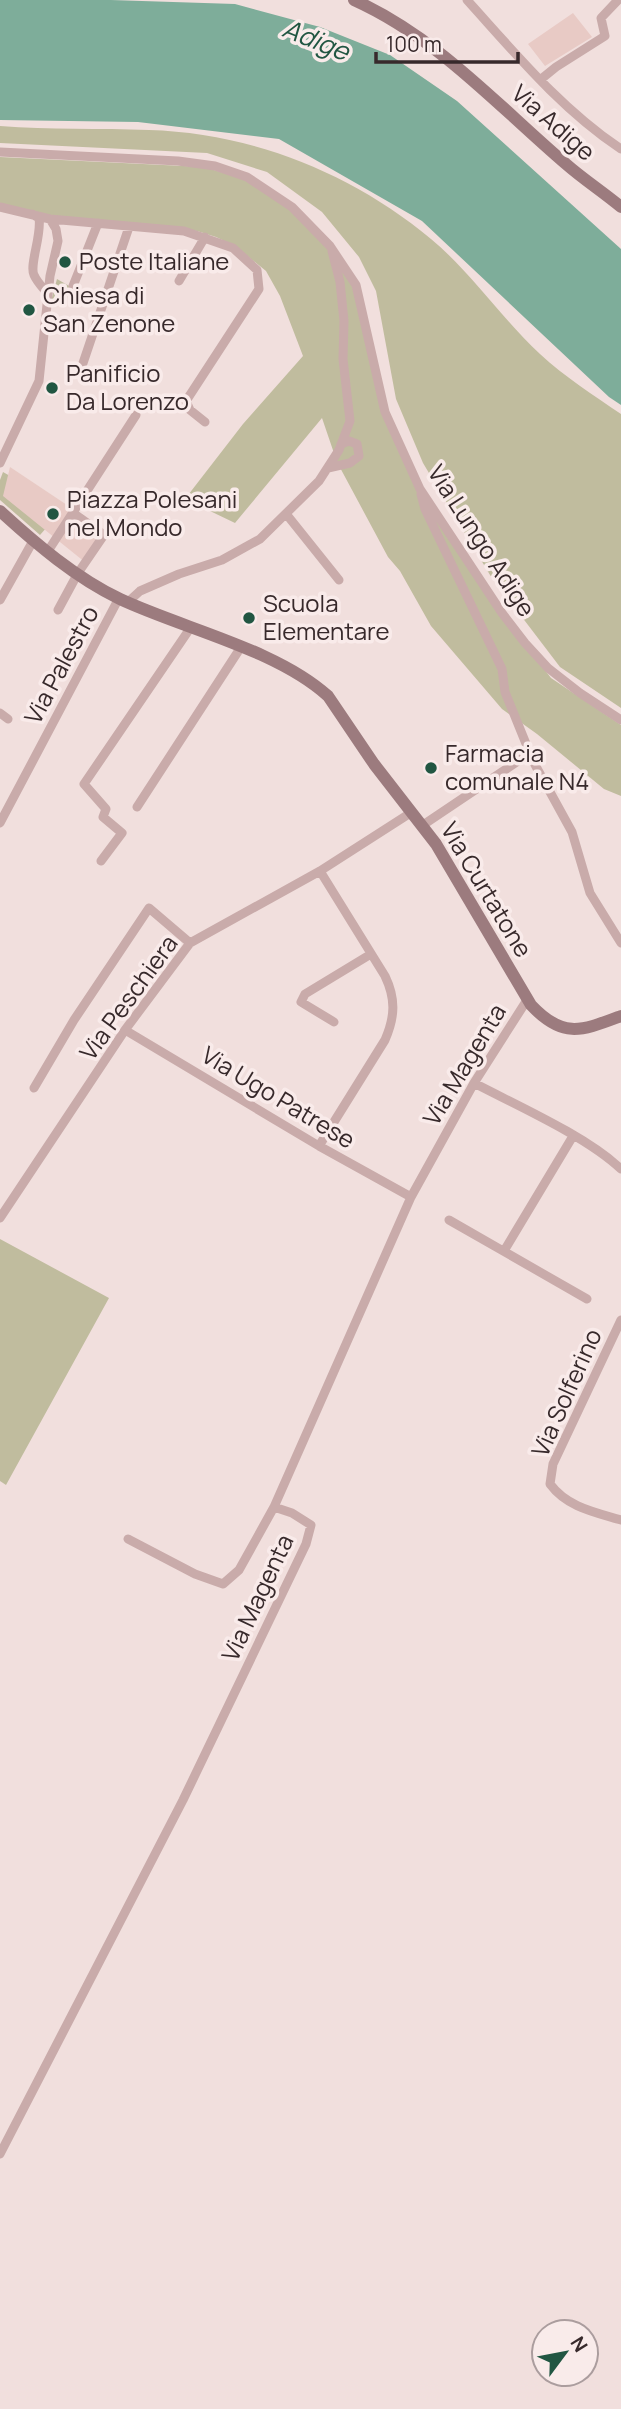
<svg xmlns="http://www.w3.org/2000/svg" width="621" height="2409" font-family="Manrope,sans-serif">
	<style>
		.green { fill: #c0bc9e }
		.plaza { fill: #e8cac5 }
		.water { fill: #7ead9a }
		.lines { fill: none; stroke-linecap: round; stroke-linejoin: round }
		.street { stroke: #c9abaa; stroke-width: 9 }
		.secondary { stroke: #9c7b7e; stroke-width: 12 }
		.poi-dot { fill: #215642; stroke: #f9ebea; stroke-width: 2.5 }
		.labels { text-anchor: middle; stroke-width: 7; stroke-linejoin: round; paint-order: stroke }
		.street-label { font-size: 24px; fill: #37292b; stroke: #f9ebea }
		.poi-label { font-size: 24px; fill: #37292b; stroke: #f9ebea; text-anchor: start }
		.water-label { font-size: 26px; font-style: italic; fill: #215642; stroke: #f9ebea }
	</style>
	<rect width="100%" height="100%" fill="#f1dfdd"/>
	<path class="green" d="M0 126C50 130 99 128 149 130 251 133 352 173 431 239 472 273 501 318 540 354 565 377 593 395 621 414V708L560 667 490 575 423 463 396 399 376 291 359 257 322 212 267 172 207 153 0 143Z
		M0 157 204 167 260 184 312 223 347 265 382 403 410 469 479 583 551 678 621 725V796L604 789 537 734 502 709 431 626 400 571 388 557 337 462 322 418 235 523 185 499 243 424 303 356 280 296 266 271 235 246 216 237 197 231 0 211Z
		M57 279 71 287 64 306 51 301Z
		M3 472 10 476 47 527 40 535 0 500V480Z
		M0 1239 109 1298 6 1485 0 1481Z"/>
	<path class="plaza" d="M573 13 592 37 545 66 528 44Z
		M10 467 109 533 86 563 3 496Z"/>
	<path class="water" d="M0 0H111L235 4 320 27 390 55 457 101 621 249V405L609 397 422 221 279 139 138 122 0 120Z"/>
	<g class="lines">
		<path class="street" d="M467 0C515 53 561 109 621 149
			M540 80 556 67 605 36 601 18 618 0
			M0 152 178 161 215 166 247 177 292 207 330 246 356 285 385 412 420 489 502 613 525 643 548 668 580 693 621 720
			M0 207 50 219 184 231 233 248 257 270 259 289 186 401 190 410 205 422
			M32 214 39 218C42 235 29 265 34 275 37 282 43 288 48 294
			M179 281 205 237
			M73 286 98 223
			M80 372 129 227
			M0 463 39 381 50 276 58 241 56 229 50 219
			M328 468 350 463 359 456 357 444 349 441 341 444
			M421 494 425 509 502 669 505 692 533 761 572 832 590 893 621 943
			M287 515 339 580
			M48 551 136 415
			M0 600 33 541
			M128 602 140 591 179 574 222 560 260 539 319 481 339 450 350 421 343 359 344 321 340 282 332 251
			M58 610 78 573 104 535 73 513
			M0 713 8 719
			M137 807 241 647
			M0 823 119 598
			M423 825 530 753
			M101 861 122 833 103 817 106 809 84 784 191 627
			M334 1022 301 1002 305 994 371 954
			M125 1030 319 1146 411 1197
			M474 1083C518 1106 586 1136 621 1169
			M34 1088 74 1020 149 908 190 943
			M319 1146 385 1040C395 1017 396 999 385 976L320 871
			M0 1218 125 1030 190 943 320 871 412 812
			M449 1220 587 1299
			M504 1251 573 1136
			M621 1320 553 1464 550 1484C567 1507 594 1512 621 1520
			M128 1539 195 1574 223 1584 239 1570 274 1507
			M0 2154 183 1800 306 1544 311 1525 292 1513 274 1507 411 1197 474 1083 527 1000"/>
		<path class="secondary" d="M354 0C438 38 497 105 566 164 583 179 603 192 621 207
			M0 511C36 544 76 578 120 599 184 629 276 649 328 696L374 764 436 844 531 1005C563 1039 581 1031 621 1016"/>
	</g>
	<g class="poi-dot">
		<circle cx="65" cy="262" r="7"/>
		<circle cx="29" cy="310" r="7"/>
		<circle cx="52" cy="388" r="7"/>
		<circle cx="53" cy="514" r="7"/>
		<circle cx="249" cy="618" r="7"/>
		<circle cx="431" cy="768" r="7"/>
	</g>
	<g class="labels">
		<g class="street-label">
			<text transform="translate(553 123) rotate(41)" y="8">Via Adige</text>
			<text transform="translate(481 541) rotate(57)" y="8">Via Lungo Adige</text>
			<text transform="translate(62 665) rotate(-62)" y="8">Via Palestro</text>
			<text transform="translate(486 890) rotate(59)" y="8">Via Curtatone</text>
			<text transform="translate(129 998) rotate(-54)" y="8">Via Peschiera</text>
			<text transform="translate(465 1065) rotate(-59)" y="8">Via Magenta</text>
			<text transform="translate(278 1098) rotate(31)" y="8">Via Ugo Patrese</text>
			<text transform="translate(567 1393) rotate(-66)" y="8">Via Solferino</text>
			<text transform="translate(258 1598) rotate(-65)" y="8">Via Magenta</text>
		</g>
		<g class="poi-label">
			<text x="79" y="270">Poste Italiane</text>
			<text x="43" y="304">Chiesa di<tspan x="43" dy="28">San Zenone</tspan></text>
			<text x="66" y="382">Panificio<tspan x="66" dy="28">Da Lorenzo</tspan></text>
			<text x="67" y="508">Piazza Polesani<tspan x="67" dy="28">nel Mondo</tspan></text>
			<text x="263" y="612">Scuola<tspan x="263" dy="28">Elementare</tspan></text>
			<text x="445" y="762">Farmacia<tspan x="445" dy="28">comunale N4</tspan></text>
		</g>
		<g class="water-label">
			<text transform="translate(316 40) rotate(22)" y="9">Adige</text>
		</g>
	</g>
	<g transform="translate(565 2353) rotate(58)"><circle r="33" fill="#f9ebea" stroke="#ab9d9e" stroke-width="2"/>
	<path d="M0-5L12 26L0 18L-12 26Z" fill="#215642"/>
	<text y="-10" font-size="19" font-weight="bold" text-anchor="middle" fill="#37292b">N</text>
	</g>
	<path d="M376 52v10h142v-10" fill="none" stroke="#37292b" stroke-width="3.5"/>
	<text x="386" y="52" font-size="21" fill="#37292b" stroke="#f9ebea" stroke-width="5" paint-order="stroke">100 m</text>
</svg>
